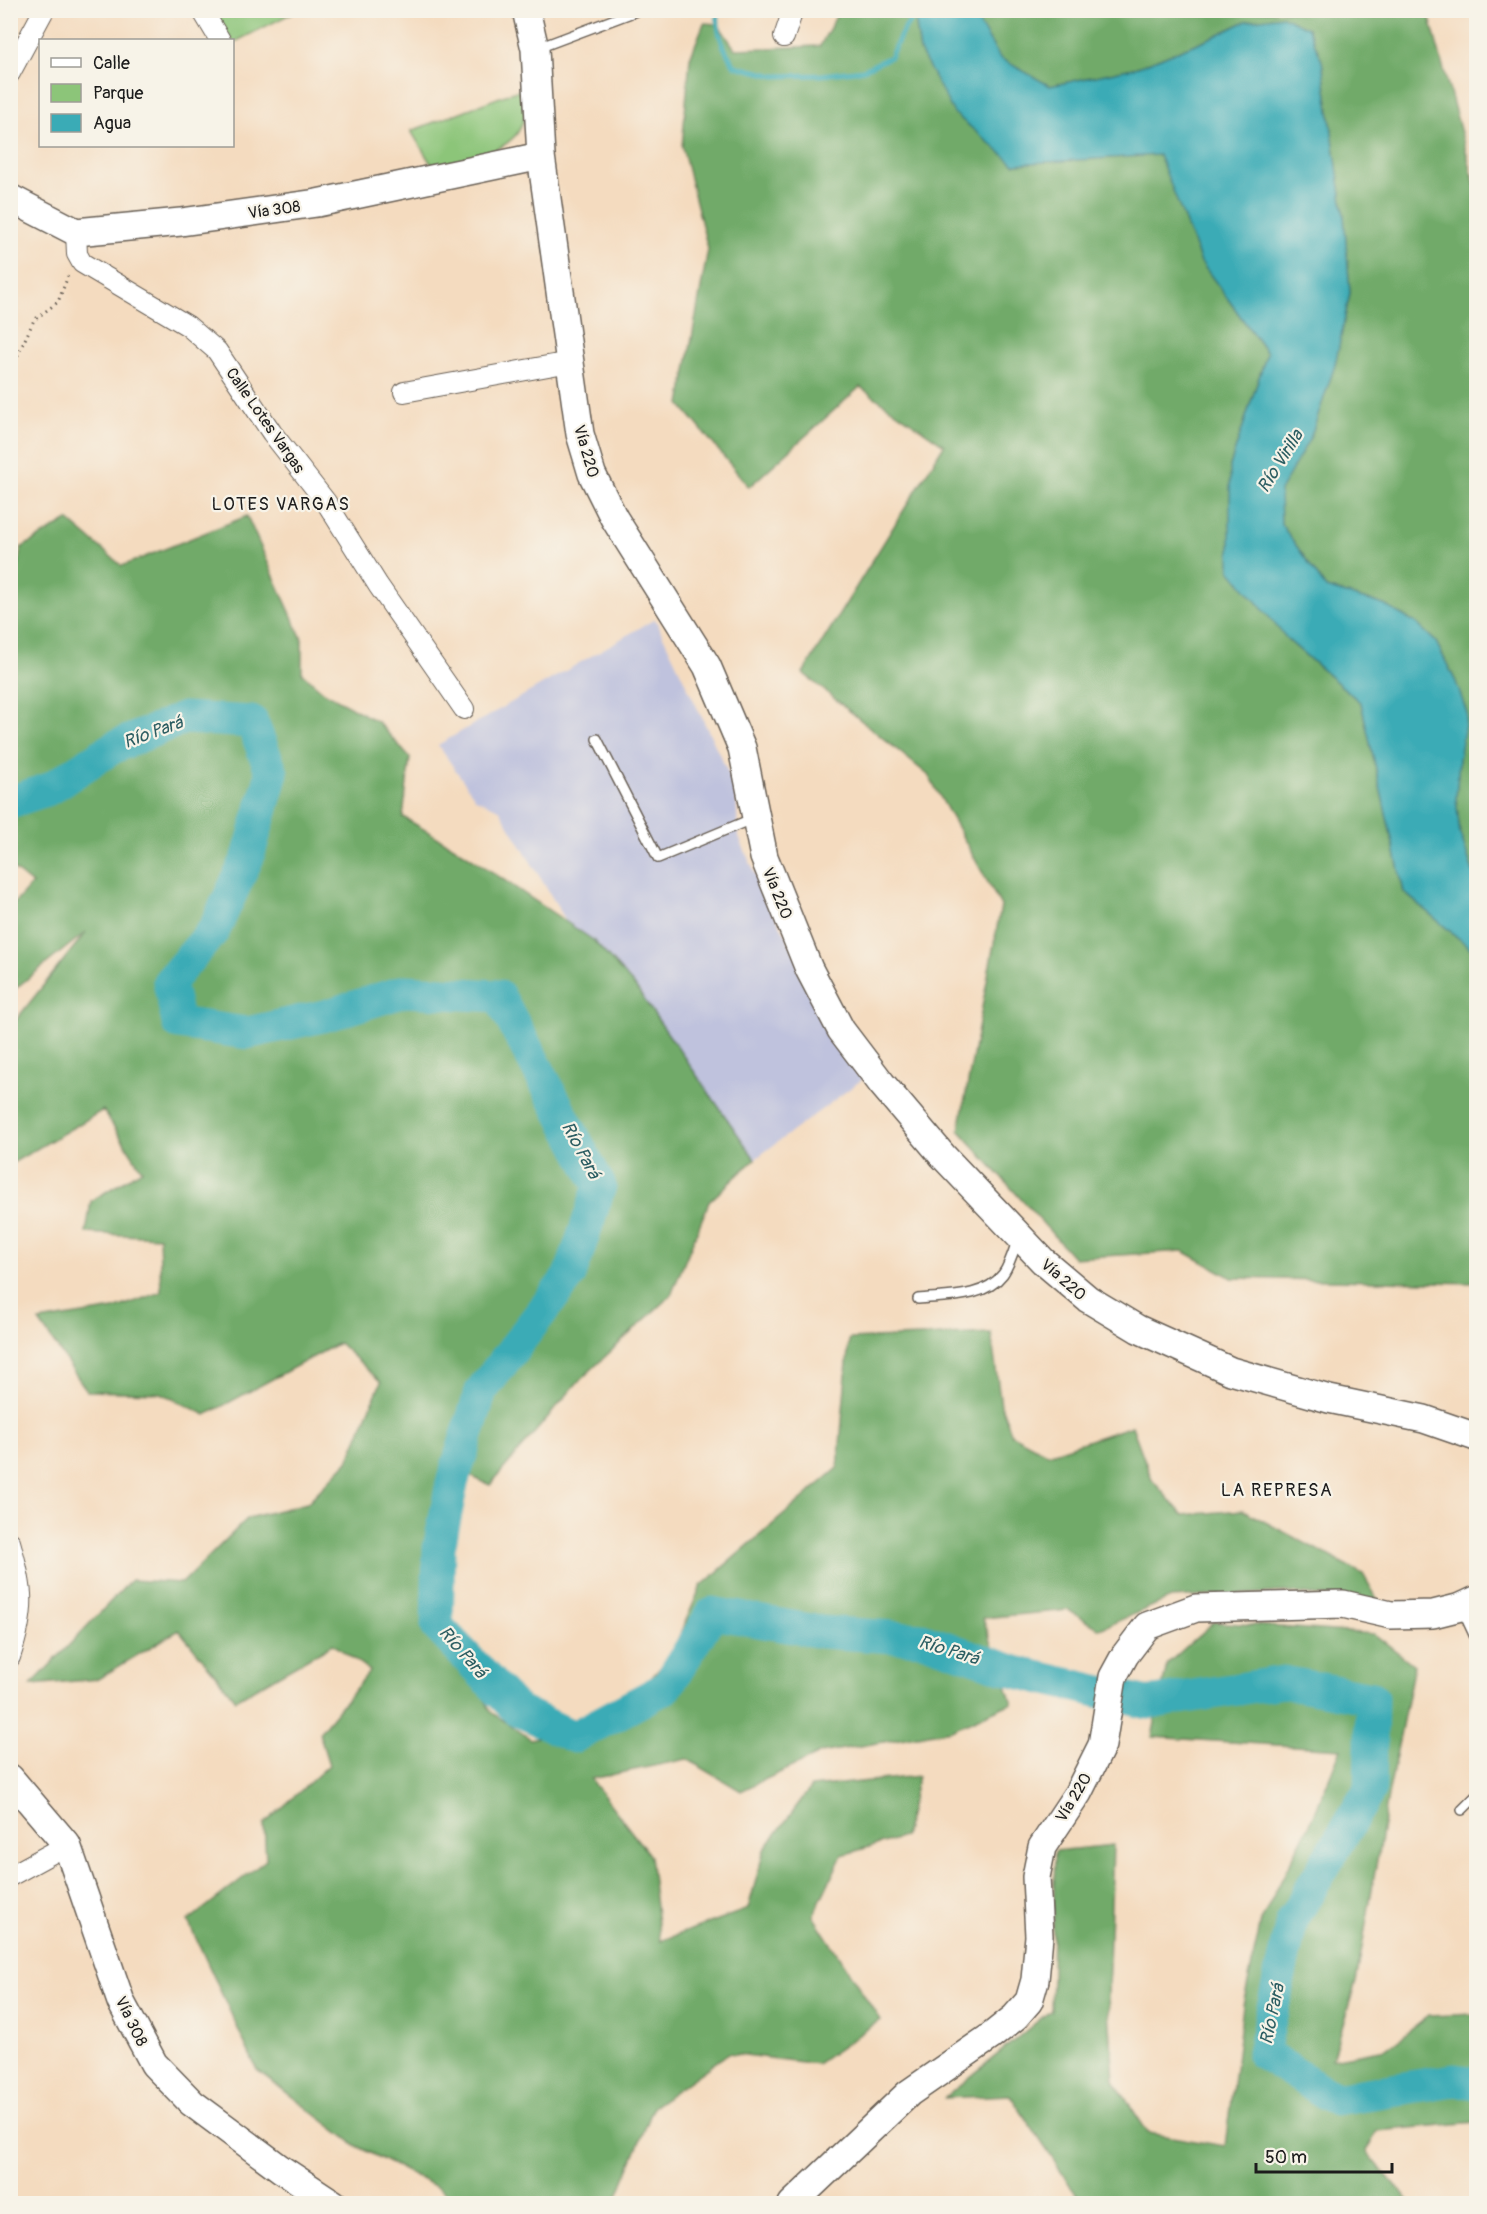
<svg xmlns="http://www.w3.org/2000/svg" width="1487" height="2214" font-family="Pangolin,sans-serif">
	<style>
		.industrial { fill: #bfc2dd }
		.green { fill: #8cc579; stroke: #54704a; stroke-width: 1.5 }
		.forest { fill: #71aa69; stroke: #466342; stroke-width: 1.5 }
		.water { fill: #3aabb6; stroke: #2b6469; stroke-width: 1.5 }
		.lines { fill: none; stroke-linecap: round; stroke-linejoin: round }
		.stream { stroke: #3aabb6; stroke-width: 5 }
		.river { stroke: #3aabb6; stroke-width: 33 }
		.lane-casing { stroke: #685f55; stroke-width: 12 }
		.street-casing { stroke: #685f55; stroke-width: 22 }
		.secondary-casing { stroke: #685f55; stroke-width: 30 }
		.path { stroke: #685f55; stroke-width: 3; stroke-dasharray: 1.5 4.5; stroke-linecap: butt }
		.lane { stroke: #fff; stroke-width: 9 }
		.street { stroke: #fff; stroke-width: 20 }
		.secondary { stroke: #fff; stroke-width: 27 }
		.labels { text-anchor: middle; stroke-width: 4.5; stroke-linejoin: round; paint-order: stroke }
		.street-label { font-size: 16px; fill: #1c1c1c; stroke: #f7f3e8 }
		.water-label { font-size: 18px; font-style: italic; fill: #2a5c61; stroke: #f7f3e8 }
		.neighbourhood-label { font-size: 18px; letter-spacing: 1.5px; fill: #1c1c1c; stroke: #f7f3e8 }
	</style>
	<rect width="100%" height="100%" fill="#f7f3e8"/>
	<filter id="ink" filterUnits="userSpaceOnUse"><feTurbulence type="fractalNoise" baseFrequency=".0167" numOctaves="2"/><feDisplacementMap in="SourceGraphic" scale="12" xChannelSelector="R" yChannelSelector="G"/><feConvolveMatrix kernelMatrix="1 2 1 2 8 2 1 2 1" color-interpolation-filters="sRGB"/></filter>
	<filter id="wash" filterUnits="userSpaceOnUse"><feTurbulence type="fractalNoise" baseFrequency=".008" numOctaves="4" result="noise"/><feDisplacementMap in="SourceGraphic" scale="24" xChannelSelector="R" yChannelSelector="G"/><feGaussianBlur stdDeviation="1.35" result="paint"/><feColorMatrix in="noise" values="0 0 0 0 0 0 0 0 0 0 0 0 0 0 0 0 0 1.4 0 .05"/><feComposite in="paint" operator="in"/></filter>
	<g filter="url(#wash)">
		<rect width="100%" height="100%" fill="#f4dbbf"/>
		<path class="industrial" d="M655 619 736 789 738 835 767 901 864 1078 755 1159 634 985 593 940 568 924 499 809 476 799 438 745Z"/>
		<path class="green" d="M211 11H296L233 43 232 40Z
			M529 86C528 102 526 123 515 136 495 157 458 163 431 164L411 131Z"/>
		<path class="forest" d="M839 11H914L920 51 1014 164 1159 154 1201 262 1267 353 1230 466 1288 640 1361 703 1404 892 1476 953V1283L1232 1278 1183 1251 1074 1258 959 1130 1001 906 928 775 803 673 944 445 860 387 749 487 680 404 708 249 682 147 690 58 704 23 718 24 735 49 820 46Z
			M975 11H1428L1476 188V874L1473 871 1460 834 1456 798 1459 759 1456 682 1436 642 1416 623 1384 605 1326 588 1281 524 1279 491 1311 435 1335 365 1350 293 1344 216 1322 61 1308 28 1246 21 1215 36 1138 67 1050 86 1000 59 977 20Z
			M247 516 302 639V673L324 692 378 722 410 758 403 817 464 853 593 940 634 985 755 1159 709 1202 671 1295 577 1383 490 1485 448 1466 445 1615 491 1712 531 1739 579 1726 651 1678 670 1657 701 1586 838 1468 849 1339 991 1333 1001 1405 1012 1435 1048 1454 1132 1426 1152 1480 1183 1515 1243 1510 1363 1574 1379 1602 1284 1592 1171 1598 1100 1629 1068 1610 983 1618 1012 1703 951 1730 821 1753 741 1791 687 1759 591 1779 650 1856 660 1941 748 1909 764 1850 811 1787 918 1776 904 1837 842 1855 813 1916 880 2020 817 2064 729 2053 654 2106 615 2203H459L437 2187 358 2147 257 2070 188 1921 266 1860 264 1824 329 1765 319 1733 370 1671 333 1644 236 1700 179 1630 98 1679 31 1685 131 1580 182 1583 248 1518 307 1503 348 1461 381 1382 339 1343 206 1415 161 1393 87 1391 39 1321 114 1309 161 1292 159 1237 86 1233 91 1201 142 1170 103 1110 11 1164V1026L86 932 11 992V907L32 884 11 867 10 601 13 603 21 548 68 520 122 566Z
			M1214 1622 1374 1634 1414 1665 1388 1796 1356 1982 1332 2059 1386 2049 1429 2016 1476 2014V2122L1377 2131 1366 2151 1410 2203H1082L1010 2095 945 2098 1051 2010 1055 1851 1113 1845 1108 1997 1114 2081 1148 2133 1225 2146 1243 2006 1261 1921 1314 1815 1341 1749 1152 1737 1167 1664Z"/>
		<path class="water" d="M914 11H975L977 20 1000 58 1050 86 1138 67 1215 36 1246 21 1283 16 1308 28 1322 61 1344 216 1350 293 1335 365 1311 436 1280 491 1281 524 1326 588 1384 605 1416 623 1436 642 1456 682 1467 713 1459 759 1456 798 1460 834 1473 871 1476 874V953L1404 892 1361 703 1288 640 1230 570V466L1267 353 1201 262 1159 155 1014 164 954 113 920 51Z"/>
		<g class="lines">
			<path class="stream" d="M718 10C716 32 723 49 735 66L775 76 821 75 863 70 890 57 903 31 919 10"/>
			<path class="river" d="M10 802 49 789 114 747 184 718 252 722 272 773 248 857 214 930 169 982 178 1023 247 1033 328 1015 405 991 499 996 600 1186 570 1275 481 1391 452 1483 439 1548 437 1626 516 1709 574 1737 667 1687 712 1613 822 1632 922 1639 1016 1672 1148 1703 1283 1682 1372 1698 1370 1789 1292 1920 1263 2053 1335 2099 1454 2080 1476 2083"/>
		</g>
	</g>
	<g filter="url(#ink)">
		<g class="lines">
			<g class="lane-casing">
				<path id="lane" d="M538 48 639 10
					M597 739 658 858 754 818
					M918 1299C946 1296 984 1299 1003 1274 1010 1264 1014 1250 1018 1238
					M1462 1609 1476 1639
					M1462 1810 1476 1796"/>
			</g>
			<g class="street-casing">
				<path id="street" d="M202 10 220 40
					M784 37 793 10
					M10 73 44 10
					M76 232 77 254 82 263 188 326 217 351 272 433 326 502 378 585 464 709
					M404 392 570 362
					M10 1542C24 1590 26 1609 10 1657
					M10 1876 67 1845"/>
			</g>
			<g class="secondary-casing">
				<path id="secondary" d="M526 10 535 49 541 156 580 434 592 474 614 518 707 666 742 748 764 857 809 969 841 1030 882 1084 943 1156 1043 1261 1088 1299 1138 1329 1231 1371 1329 1399 1424 1419 1476 1437
					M10 198 76 232 181 222 317 203 541 156
					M10 1778 67 1845 121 2002 154 2064 192 2103 281 2169 334 2204
					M792 2204 909 2093 990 2037 1015 2017 1029 2001 1035 1980 1039 1936 1036 1877 1042 1847 1078 1793 1102 1745 1113 1677 1125 1655 1147 1626 1196 1608 1343 1604 1391 1615 1433 1614 1461 1607 1476 1600"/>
			</g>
			<path class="path" d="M10 372 34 320 58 302 68 276"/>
			<use href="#lane" class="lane"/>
			<use href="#street" class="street"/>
			<use href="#secondary" class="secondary"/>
		</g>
	</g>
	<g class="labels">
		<g class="street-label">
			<text transform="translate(274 209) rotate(-8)" y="6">Vía 308</text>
			<text transform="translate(266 420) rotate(55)" y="6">Calle Lotes Vargas</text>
			<text transform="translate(587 451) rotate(74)" y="6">Vía 220</text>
			<text transform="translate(778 893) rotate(68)" y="6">Vía 220</text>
			<text transform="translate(1064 1279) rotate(41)" y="6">Vía 220</text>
			<text transform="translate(1073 1797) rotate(-59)" y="6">Vía 220</text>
			<text transform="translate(132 2021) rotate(64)" y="6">Vía 308</text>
		</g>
		<g class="water-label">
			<text transform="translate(1280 461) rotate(-58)" y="6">Río Virilla</text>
			<text transform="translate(153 732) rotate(-20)" y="6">Río Pará</text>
			<text transform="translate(581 1150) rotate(62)" y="6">Río Pará</text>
			<text transform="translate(949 1650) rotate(17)" y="6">Río Pará</text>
			<text transform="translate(463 1652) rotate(49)" y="6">Río Pará</text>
			<text transform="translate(1272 2014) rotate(-78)" y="6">Río Pará</text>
		</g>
		<g class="neighbourhood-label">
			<text x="281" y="510">LOTES VARGAS</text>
			<text x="1277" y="1496">LA REPRESA</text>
		</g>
	</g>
	<rect width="1487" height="2214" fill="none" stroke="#f7f3e8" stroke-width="36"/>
	<rect x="39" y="39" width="195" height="108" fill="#f7f3e8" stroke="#9f9d96" stroke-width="1.5"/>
	<rect x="51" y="58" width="30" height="9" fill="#ffffff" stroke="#9f9d96" stroke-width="1.5"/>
	<text x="93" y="69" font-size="18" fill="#1c1c1c">Calle</text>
	<rect x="51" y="84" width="30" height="18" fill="#8cc579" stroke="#9f9d96" stroke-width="1.5"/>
	<text x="93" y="99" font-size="18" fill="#1c1c1c">Parque</text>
	<rect x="51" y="114" width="30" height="18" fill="#3aabb6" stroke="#9f9d96" stroke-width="1.5"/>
	<text x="93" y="129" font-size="18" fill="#1c1c1c">Agua</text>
	<path d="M1256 2163v9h136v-9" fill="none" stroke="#1c1c1c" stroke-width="3"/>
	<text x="1265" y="2163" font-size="18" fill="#1c1c1c" stroke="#f7f3e8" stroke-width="4.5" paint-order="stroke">50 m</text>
</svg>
